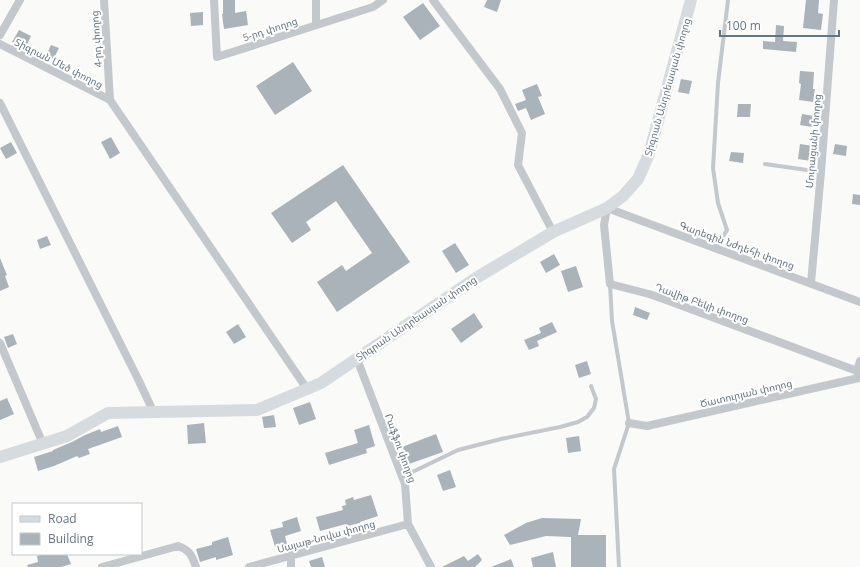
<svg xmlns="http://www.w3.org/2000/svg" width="860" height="567" font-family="'Open Sans','Noto Sans Armenian',sans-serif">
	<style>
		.building { fill: #aab3b9 }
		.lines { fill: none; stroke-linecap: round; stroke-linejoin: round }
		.service { stroke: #c3c8cc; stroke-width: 4 }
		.minor { stroke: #c3c8cc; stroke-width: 8 }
		.secondary { stroke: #d6dbdf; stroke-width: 12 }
		.labels { text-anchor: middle; stroke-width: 4; stroke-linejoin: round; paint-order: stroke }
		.street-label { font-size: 10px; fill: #657683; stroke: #fff }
	</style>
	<rect width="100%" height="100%" fill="#fafaf8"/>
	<path class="building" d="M223 0H235V13L246 11 248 25 224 29 222 14H223Z
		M487 0H501L497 12 484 7Z
		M806 0H819L818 13 823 14 821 30 803 28Z
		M423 3 440 26 420 40 403 17Z
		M203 12V25L191 26 190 13Z
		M776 25 784 26 783 41 797 42 796 52 763 49V41L775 42Z
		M19 30 31 36 25 49 12 42Z
		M51 45 59 48 53 60 46 56Z
		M293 62 312 91 275 115 256 86Z
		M800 71 814 72 813 89H815L813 102 799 100 801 84 799 83Z
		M681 79 692 81 689 94 678 92Z
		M537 84 542 96 538 97 545 114 531 120 526 108 518 111 515 104 526 100 522 90Z
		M738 104H751L750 117H737Z
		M802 114 814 116 812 127 800 125Z
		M111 137 120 153 110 159 101 142Z
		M11 142 17 153 6 159 0 148Z
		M800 144 813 146 811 161 798 159Z
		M835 144 847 146 846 156 833 154Z
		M731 152 744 153 743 163 729 161Z
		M343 165 410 262 337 312 317 282 342 265 346 271 372 253 336 201 306 222 311 230 292 243 271 213Z
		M853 194 860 195V205L852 204Z
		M47 236 51 245 40 249 37 240Z
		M455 243 469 265 456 273 442 251Z
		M554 254 560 265 546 273 540 262Z
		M0 258 7 275 5 276 9 287 0 291Z
		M576 266 583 287 568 292 561 271Z
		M635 307 650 313 647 320 633 315Z
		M474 313 483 327 461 343 451 329Z
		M552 322 557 332 537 341 539 346 529 350 524 340 541 333 539 328Z
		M238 324 246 337 234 344 226 332Z
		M13 334 17 344 8 348 4 337Z
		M587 361 591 374 579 378 575 365Z
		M7 398 14 414 0 420V401Z
		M310 402 316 419 299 425 293 408Z
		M274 415 276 427 264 428 262 417Z
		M204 423 206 443 188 444 187 425Z
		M369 425 375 446 366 449 367 453 329 465 325 453 358 443 354 430Z
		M118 426 122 437 88 449 90 454 79 458 77 456 54 466 38 471 34 457 53 451V450L72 442 85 435 100 429 101 432Z
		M436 434 443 452 409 464 402 447Z
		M579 436 581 451 568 453 566 438Z
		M450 470 456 487 443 491 437 475Z
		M371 495 378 516 360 522V523L347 526 346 524 320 531 316 517 343 510 342 506 346 505 345 500 353 497 354 500Z
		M297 517 301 531 285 536 287 544 275 547 270 530 283 527 282 522Z
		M542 518 581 519 578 535H606V567H571V537L546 536 510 545 504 535 526 523Z
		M228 537 233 555 216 560V557L200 562 196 549 212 545V542Z
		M553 552 556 567H533L531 558Z
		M44 554H67L71 564 61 567H28L27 565 38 562 37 556Z
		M478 554 482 560 475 567H442L464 556 468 561Z
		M322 557 325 567H311L309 561Z
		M511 559 514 567H491Z"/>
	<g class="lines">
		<path class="service" d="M765 164 821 172
			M716 248 727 230 718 203 713 168 718 83 728 0
			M610 284 612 321 629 423 614 469 619 567
			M402 477 458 450 501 439 560 427 578 422 587 417 594 408 596 399 591 386"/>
		<path class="minor" d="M104 0 110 100
			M214 0 217 57 373 7 383 0
			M316 0V25
			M433 0 500 89 522 133 518 165 553 232
			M0 35 20 0
			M0 44 110 100 307 389
			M0 103 139 381 153 411
			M811 283 821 172 834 0
			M0 343 43 444
			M357 359 405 484 408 524 431 567
			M857 371 669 301 649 294 610 284 604 225 607 208 860 302
			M629 423 647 426 859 378 857 371 860 361
			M102 567 178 546C190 550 192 556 196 567
			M249 567 408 524
			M291 567V555"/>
		<path class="secondary" d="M0 457 67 436 108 413 257 410 321 383 476 278 553 232 607 208 623 196 638 179 649 154 691 0"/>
	</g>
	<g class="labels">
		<g class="street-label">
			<text transform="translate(270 29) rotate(-18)" y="4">5-րդ փողոց</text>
			<text transform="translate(96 39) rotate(-94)" y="4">4-րդ փողոց</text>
			<text transform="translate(59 63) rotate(27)" y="4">Տիգրան Մեծ փողոց</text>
			<text transform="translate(667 87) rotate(-74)" y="4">Տիգրան Անդրեասյան փողոց</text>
			<text transform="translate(813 141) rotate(-85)" y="4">Մուրացանի փողոց</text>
			<text transform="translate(737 245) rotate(20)" y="4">Գարեգին Նժդեհի փողոց</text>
			<text transform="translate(702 303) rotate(20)" y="4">Դավիթ Բեկի փողոց</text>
			<text transform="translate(416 318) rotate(-34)" y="4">Տիգրան Անդրեասյան փողոց</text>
			<text transform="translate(746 393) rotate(-13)" y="4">Ծատուրյան փողոց</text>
			<text transform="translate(401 448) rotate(70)" y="4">Րաֆֆու փողոց</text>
			<text transform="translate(326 536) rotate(-15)" y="4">Սայաթ-Նովա փողոց</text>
		</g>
	</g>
	<rect x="12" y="503" width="130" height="52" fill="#ffffff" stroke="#c1c8cd"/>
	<rect x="20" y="516" width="20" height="6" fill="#d6dbdf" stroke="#c1c8cd"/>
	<text x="48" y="523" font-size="12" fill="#657683">Road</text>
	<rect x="20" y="533" width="20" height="12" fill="#aab3b9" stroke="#c1c8cd"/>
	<text x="48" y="543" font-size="12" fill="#657683">Building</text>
	<path d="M720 30v6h119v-6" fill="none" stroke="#657683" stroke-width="2"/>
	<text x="726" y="30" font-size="12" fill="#657683" stroke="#ffffff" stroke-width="3" paint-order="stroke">100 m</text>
</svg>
